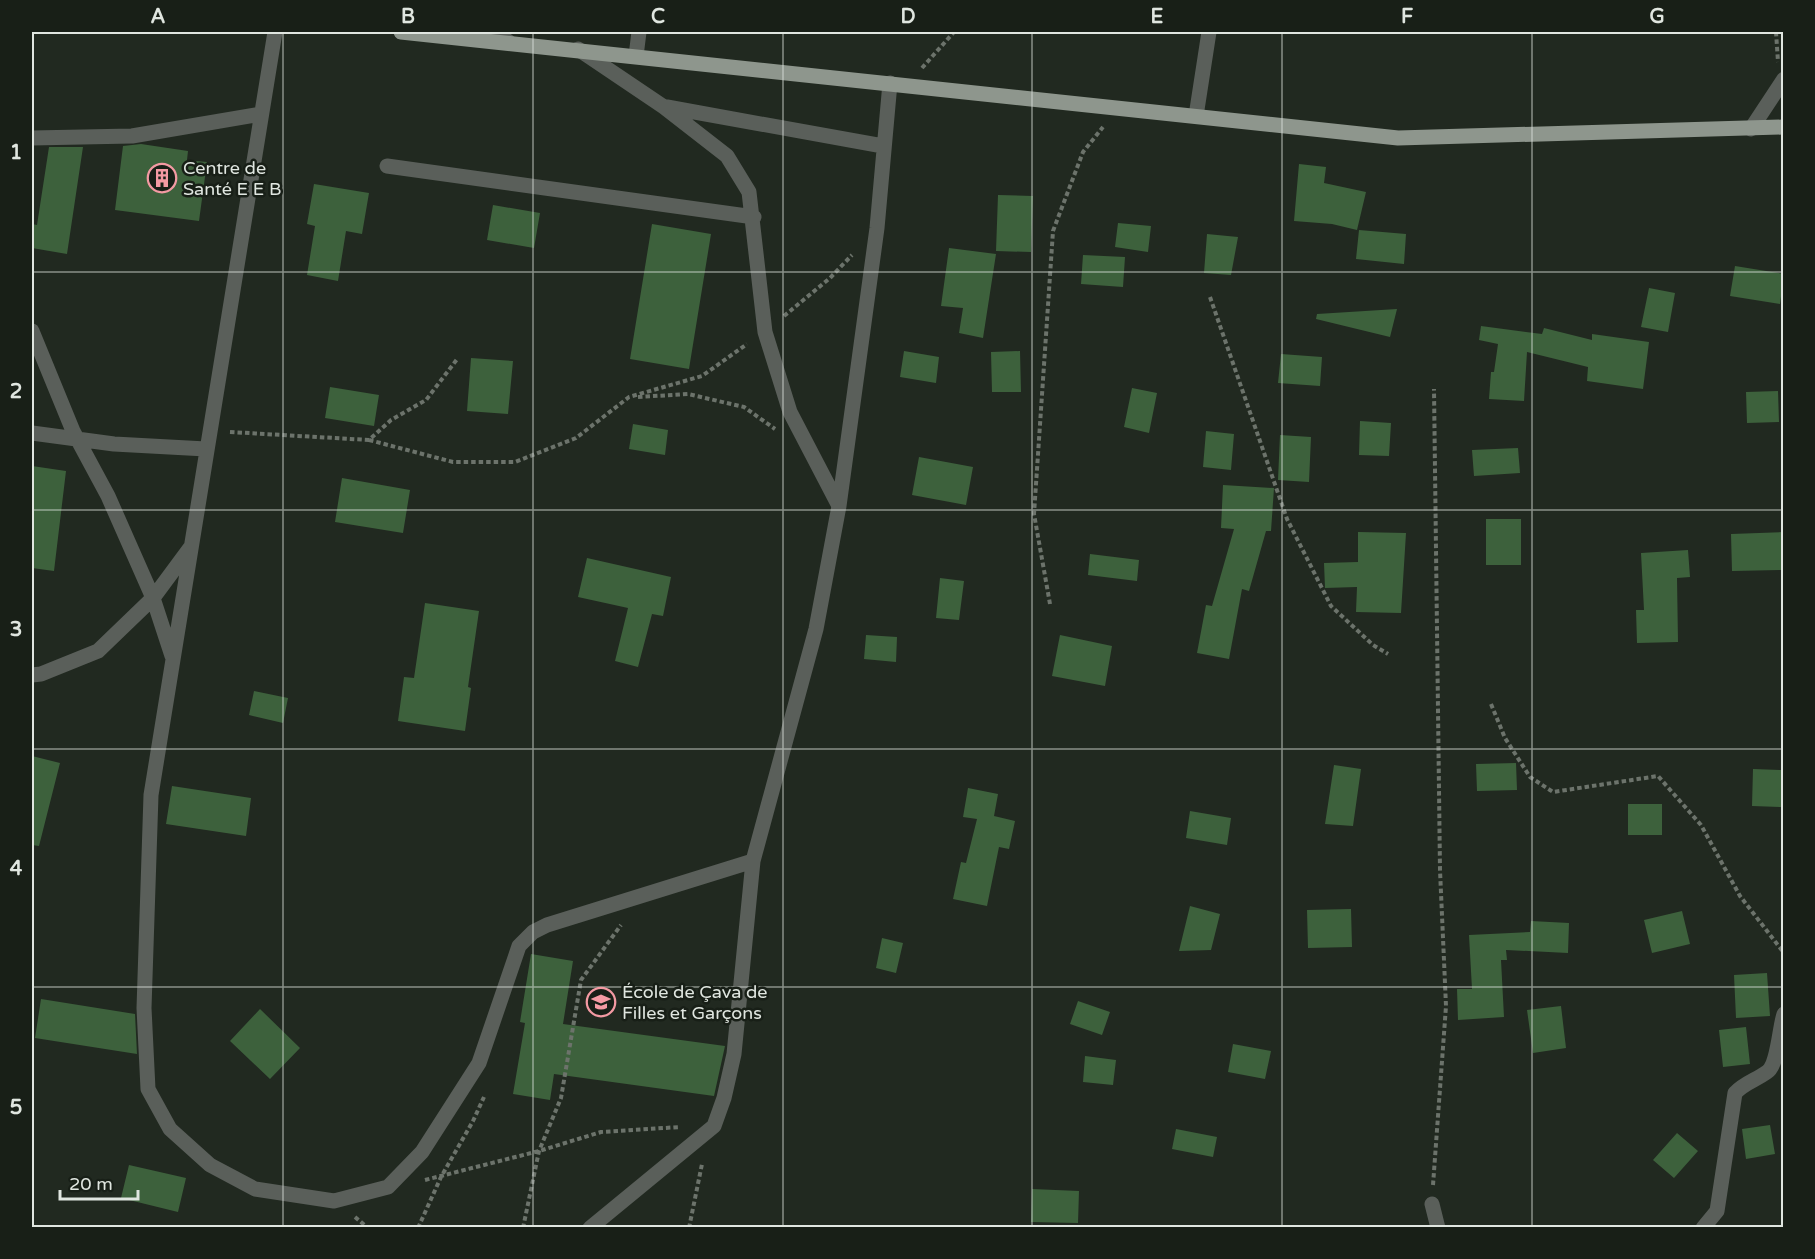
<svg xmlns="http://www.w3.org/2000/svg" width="1815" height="1259" font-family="'Varela Round',sans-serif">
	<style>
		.building { fill: #3d613c }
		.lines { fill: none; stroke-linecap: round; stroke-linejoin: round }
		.path { stroke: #6c736b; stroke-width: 4; stroke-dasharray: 4.5 3; stroke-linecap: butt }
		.minor { stroke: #5a5f5a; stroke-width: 15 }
		.primary { stroke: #8e968d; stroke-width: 15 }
		.grid { fill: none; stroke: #e0e6e0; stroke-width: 1.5; stroke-opacity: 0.55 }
		.labels { text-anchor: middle; stroke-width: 5; stroke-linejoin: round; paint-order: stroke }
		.poi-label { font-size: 18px; fill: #e0e6e0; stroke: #181f17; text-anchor: start }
		.neatline { fill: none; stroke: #e0e6e0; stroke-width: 2 }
		.grid-label { font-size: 20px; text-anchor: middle; font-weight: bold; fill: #e0e6e0 }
	</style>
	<rect width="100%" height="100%" fill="#212920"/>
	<path class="building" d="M141 144 188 151 187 160 207 162 199 221 115 210 123 146Z
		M49 147H83L67 254 32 248V224L37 225Z
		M1299 164 1326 167 1324 183 1366 192 1357 230 1332 224 1294 221Z
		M314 184 369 193 362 234 346 231 338 281 307 275 315 226 307 224Z
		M998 195 1033 196 1031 252 996 251Z
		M493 205 540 213 534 248 487 240Z
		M1118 223 1151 226 1148 252 1115 247Z
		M652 224 711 234 689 369 630 359Z
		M1359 230 1406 234 1404 264 1356 259Z
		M1207 234 1238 237 1231 275 1204 273Z
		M949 248 996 254 983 338 959 333 963 308 941 306Z
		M1083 255 1125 257 1123 287 1081 284Z
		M1735 266 1784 274 1780 304 1730 296Z
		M1649 288 1675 293 1668 332 1641 327Z
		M1397 309 1390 337 1316 319 1317 314Z
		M1481 326 1542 334 1544 328 1592 340V334L1649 342 1643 389 1587 381 1588 367 1527 352 1524 401 1489 399 1491 372H1494L1498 344 1479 340Z
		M904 351 939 357 936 383 900 377Z
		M1020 351 1021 392H992L991 352Z
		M1281 354 1322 357 1320 386 1278 383Z
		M471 358 513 361 508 414 467 411Z
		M330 387 379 395 374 426 325 418Z
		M1132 388 1157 393 1149 433 1124 427Z
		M1778 391 1779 422 1747 423 1746 392Z
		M1360 421 1391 423 1389 456 1359 455Z
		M633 424 668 430 665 455 629 449Z
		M1206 431 1234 434 1231 470 1203 467Z
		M1280 435 1311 437 1309 482 1278 480Z
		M1518 448 1520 473 1474 476 1472 450Z
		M919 457 973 467 966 505 912 495Z
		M32 466 66 471 54 571 32 568Z
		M342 478 410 490 403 533 335 522Z
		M1223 485 1274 488 1271 531H1266L1249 591 1242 589 1229 659 1197 653 1206 605 1212 606 1234 529 1221 528Z
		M1486 519H1521V565H1486Z
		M1358 532 1406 533 1401 613 1356 612 1357 587 1325 588 1324 563 1358 562Z
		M1784 532V570L1732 571 1731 534Z
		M1688 550 1690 577 1677 578 1678 642 1637 643 1636 610H1644L1641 553Z
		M1090 554 1139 560 1137 581 1088 575Z
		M587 558 671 577 663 616 652 614 638 667 615 661 628 608 578 597Z
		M940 578 964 581 959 620 936 618Z
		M425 603 479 611 468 687 471 688 465 731 398 721 404 677 414 678Z
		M866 635 897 637 896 662 864 659Z
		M1060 635 1112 646 1105 686 1052 676Z
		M254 691 288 698 283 723 249 715Z
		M32 756 60 763 39 846 32 845Z
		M1516 763 1517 790 1477 791 1476 764Z
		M1334 765 1361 769 1353 826 1325 824Z
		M1753 769 1781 770V807L1752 806Z
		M172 786 251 798 246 836 166 824Z
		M968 788 998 794 994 816 1015 821 1009 849 999 847 987 906 953 899 961 862 966 863 977 819 963 817Z
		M1628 804H1662V835H1628Z
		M1190 811 1231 818 1227 845 1186 838Z
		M1190 906 1220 914 1211 950 1179 951Z
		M1351 909 1352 947 1308 948 1307 910Z
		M1682 911 1690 944 1652 953 1644 920Z
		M1531 921 1569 923 1568 953 1506 950 1507 960H1501L1504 1017 1458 1020 1457 989H1472L1469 935 1530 932Z
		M882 938 903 943 896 973 876 968Z
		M531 954 573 961 563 1024 725 1046 714 1096 554 1074 550 1100 513 1094 525 1023 520 1022Z
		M1767 973 1770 1016 1736 1018 1734 975Z
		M41 999 135 1014 137 1054 35 1038Z
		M1078 1001 1110 1012 1102 1035 1070 1024Z
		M1561 1006 1566 1048 1533 1053 1527 1010Z
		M260 1009 300 1048 270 1079 230 1041Z
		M1746 1027 1750 1064 1723 1067 1719 1030Z
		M1233 1044 1271 1051 1265 1079 1228 1072Z
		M1085 1056 1116 1060 1113 1085 1083 1082Z
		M1770 1125 1775 1154 1746 1159 1742 1129Z
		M1176 1129 1217 1137 1213 1157 1172 1149Z
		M1677 1133 1698 1151 1674 1178 1653 1160Z
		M129 1165 186 1178 178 1212 121 1198Z
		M1032 1189 1079 1191 1078 1223 1031 1222Z"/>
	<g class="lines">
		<path class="path" d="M1776 32 1778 62
			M922 68 954 32
			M1210 297 1287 519 1331 606 1373 645 1388 654
			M784 316 830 278 852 255
			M638 397 688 394 744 407 775 429
			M230 432 369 440 391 420 426 400 458 358
			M369 440 453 462H515L576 438 629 397 702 376 747 344
			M1050 604 1034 514 1053 231 1083 152 1103 127
			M1491 704 1505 738 1530 777 1553 792 1658 776 1701 825 1740 896 1784 953
			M425 1180 539 1151 601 1132 680 1127
			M1433 1185 1446 1006 1440 870 1434 389
			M355 1217 368 1228
			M418 1228 441 1177 473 1121 484 1097
			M523 1228 539 1151 561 1098 581 980 621 925
			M689 1228 702 1164"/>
		<path class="minor" d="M275 32 151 795 144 1008 148 1089 170 1129 210 1165 255 1189 334 1201 388 1187 422 1152 479 1063 519 946 533 932 547 925 753 861
			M495 32 509 42
			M578 49 664 107 727 156 749 192 765 332 790 412 839 506
			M636 56 639 32
			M667 107 883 146
			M1196 116 1209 32
			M1751 129 1784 79
			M32 138 132 136 261 114
			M387 166 754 217
			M32 331 73 431 108 496 153 598 172 656
			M32 433 114 444 206 449
			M32 675 41 674 98 651 153 598 190 548
			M1432 1204 1438 1228
			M590 1228 714 1126 724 1098 734 1054 753 861 816 629 839 506 877 228 890 83
			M1703 1228 1717 1211 1735 1093C1744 1083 1756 1080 1767 1072 1778 1065 1779 1029 1784 1014"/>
		<path class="primary" d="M401 32 1398 138 1784 127"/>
	</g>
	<path class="grid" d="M283 32V1228M533 32V1228M783 32V1228M1032 32V1228M1282 32V1228M1532 32V1228M32 272H1784M32 510H1784M32 749H1784M32 987H1784"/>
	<defs>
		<g id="building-ring" transform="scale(1.5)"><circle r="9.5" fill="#181f17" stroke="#f49aa3" stroke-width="1.5"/><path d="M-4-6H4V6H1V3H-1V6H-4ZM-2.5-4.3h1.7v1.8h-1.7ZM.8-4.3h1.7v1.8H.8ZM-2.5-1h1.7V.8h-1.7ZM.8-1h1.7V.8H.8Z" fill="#f49aa3"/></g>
		<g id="school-ring" transform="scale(1.5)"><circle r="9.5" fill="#181f17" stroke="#f49aa3" stroke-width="1.5"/><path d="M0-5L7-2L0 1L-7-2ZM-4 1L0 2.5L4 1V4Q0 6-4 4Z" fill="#f49aa3"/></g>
	</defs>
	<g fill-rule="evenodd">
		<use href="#building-ring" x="162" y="178"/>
		<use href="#school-ring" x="601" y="1002"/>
	</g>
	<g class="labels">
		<g class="poi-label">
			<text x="183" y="174">Centre de<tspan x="183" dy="21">Santé E E B</tspan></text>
			<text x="622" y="998">École de Çava de<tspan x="622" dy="21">Filles et Garçons</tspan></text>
		</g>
	</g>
	<rect width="1815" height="1259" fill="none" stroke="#181f17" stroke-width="66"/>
	<path d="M60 1190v9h78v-9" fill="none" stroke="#e0e6e0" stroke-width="3"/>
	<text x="69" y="1190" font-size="18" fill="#e0e6e0" stroke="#181f17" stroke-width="4.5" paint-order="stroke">20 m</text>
	<rect x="33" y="33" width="1749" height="1193" class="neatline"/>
	<g class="grid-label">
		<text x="158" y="23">A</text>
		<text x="408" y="23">B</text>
		<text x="658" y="23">C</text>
		<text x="908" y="23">D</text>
		<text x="1157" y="23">E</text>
		<text x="1407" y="23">F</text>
		<text x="1657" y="23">G</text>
		<text x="16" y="159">1</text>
		<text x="16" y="398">2</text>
		<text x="16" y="636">3</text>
		<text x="16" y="875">4</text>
		<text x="16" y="1114">5</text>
	</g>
</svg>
